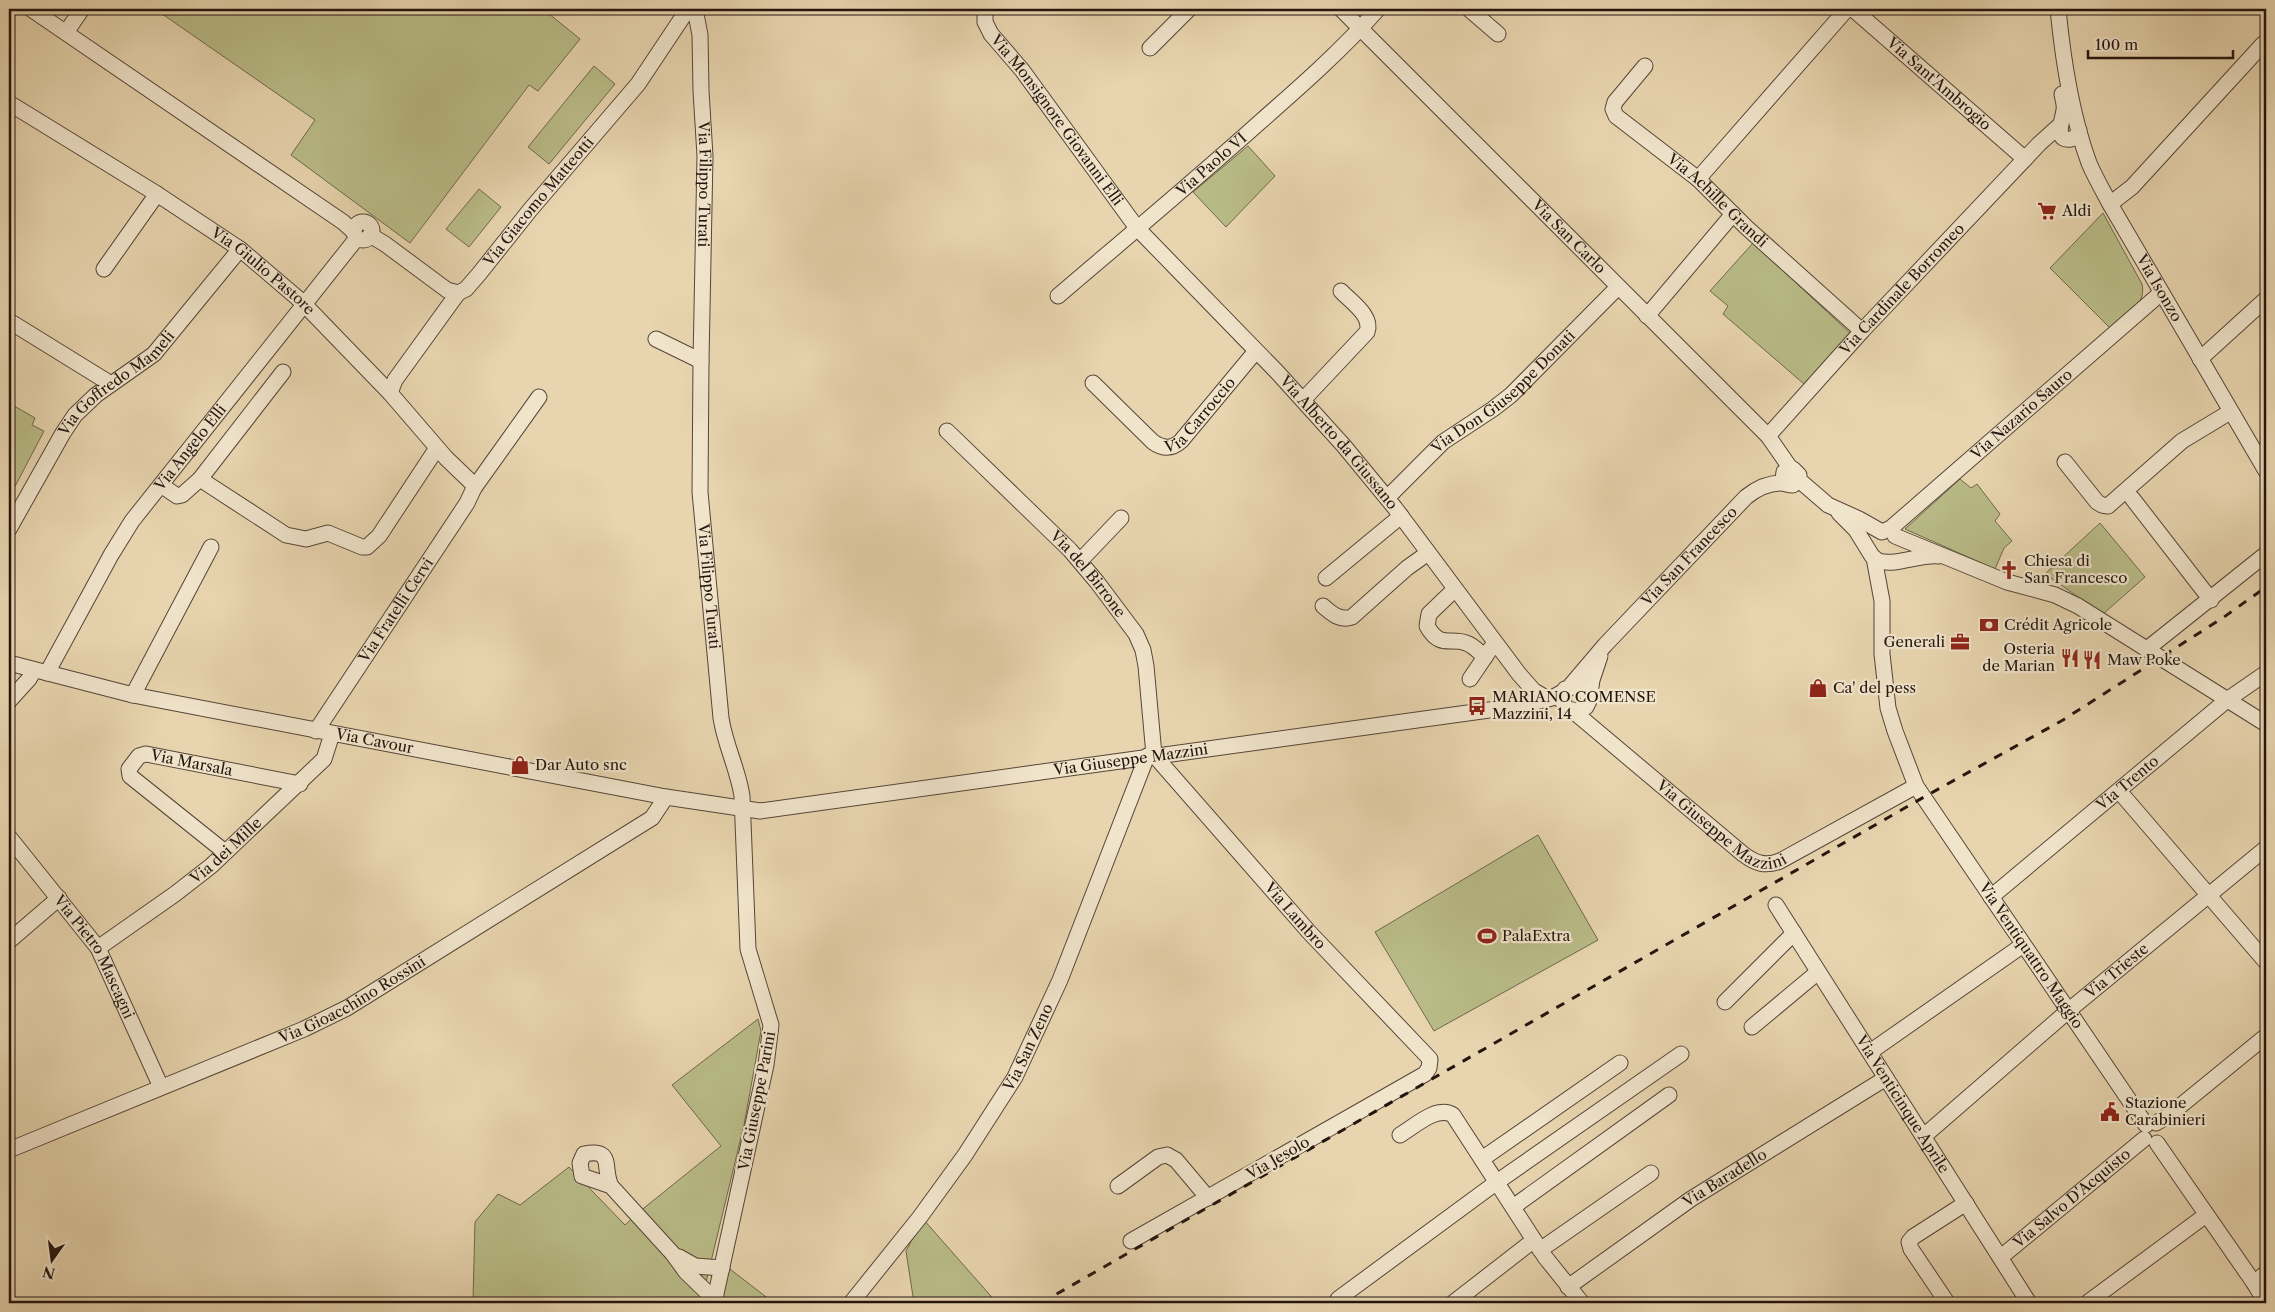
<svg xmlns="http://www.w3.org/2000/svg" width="2275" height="1312" font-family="'Libre Caslon Text',serif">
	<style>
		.green { fill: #b9bc88; stroke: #6e684c }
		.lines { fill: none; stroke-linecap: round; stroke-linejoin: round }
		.minor-casing { stroke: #554537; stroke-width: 17 }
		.minor { stroke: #f0e4cb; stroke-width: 15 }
		.rail { stroke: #24150f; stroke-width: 3; stroke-dasharray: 9 9; stroke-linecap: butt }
		.labels { text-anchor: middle; stroke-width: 4.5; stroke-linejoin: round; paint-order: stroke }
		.street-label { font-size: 15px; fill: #24150f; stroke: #f0e4cb }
		.poi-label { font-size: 15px; fill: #24150f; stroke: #f0e4cb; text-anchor: start }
	</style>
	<rect width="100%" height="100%" fill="#e8d5af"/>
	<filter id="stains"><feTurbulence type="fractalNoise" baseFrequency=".004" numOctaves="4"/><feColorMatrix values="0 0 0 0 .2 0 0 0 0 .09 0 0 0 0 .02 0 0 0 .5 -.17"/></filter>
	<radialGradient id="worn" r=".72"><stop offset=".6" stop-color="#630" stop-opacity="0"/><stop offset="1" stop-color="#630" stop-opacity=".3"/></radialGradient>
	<path class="green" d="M155 9H543L580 39 538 91 529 85 410 243 291 155 315 120Z
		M594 66 615 84 549 164 528 147Z
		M1248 146 1275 176 1226 227 1193 192Z
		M479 189 501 207 469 247 446 229Z
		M2103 213 2142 284C2147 305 2125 316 2111 329L2050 268Z
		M1753 243 1850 333 1804 384 1723 314 1728 306 1710 291Z
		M9 403 35 418 32 425 44 431 9 498Z
		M1960 479 1971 488 1977 484 2000 514 1995 521 2012 541 2004 548 1995 569 1905 529Z
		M2100 523 2145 577 2103 614 2045 574Z
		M1538 835 1598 940 1434 1031 1375 932Z
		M758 1019 761 1031 744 1125 701 1303H470L473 1300 475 1222 498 1194 520 1205 569 1167 625 1225 639 1212 721 1146 672 1085Z
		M923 1219 997 1303H914L906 1251Z
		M726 1266 774 1303H718Z"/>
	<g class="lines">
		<g class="minor-casing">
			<g id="minor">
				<path d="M31 9 343 222 354 232"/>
				<path id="s1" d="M695 9 700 35 701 91 705 156 701 361"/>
				<path id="s2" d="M985 9V22L991 34 1022 70 1137 228 1278 373 1344 446 1395 508 1519 674 1534 691 1548 699"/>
				<path id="s3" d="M1341 9 1768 436 1791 469"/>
				<path d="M1469 9 1498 34"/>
				<path id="s4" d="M1853 9 2025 159"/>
				<path id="s5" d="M2058 9C2063 61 2071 114 2089 163 2095 177 2103 191 2110 204L2266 471"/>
				<path d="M67 31 82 9"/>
				<path d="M1150 48 1189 9"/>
				<path id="s6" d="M1645 66 1615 102 1613 109 1616 116 1698 179 1746 227 1862 331"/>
				<path d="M2062 94C2063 100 2065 105 2064 110 2063 119 2053 142 2071 139 2076 138 2078 134 2079 130"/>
				<path id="s7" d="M9 103 157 194 240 249 301 301 390 393 446 458 472 483 474 488"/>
				<path d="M1698 179 1847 9"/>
				<path d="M2110 204 2132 187 2263 44 2266 48"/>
				<circle cx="363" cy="231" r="9"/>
				<path d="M370 235 385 244 447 290 458 293"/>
				<path d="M104 269 157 194"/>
				<path id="s8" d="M1058 296C1126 238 1194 181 1260 122 1301 86 1342 50 1378 9"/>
				<path d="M1647 316 1733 214"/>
				<path d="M9 321 111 384"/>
				<path id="s9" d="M656 339 701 361 700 492 721 718C725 745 738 769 742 796L748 949 771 1025 766 1065 714 1303"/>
				<path d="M2200 359 2266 299"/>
				<path id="s10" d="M1093 383 1153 442C1163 449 1172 449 1181 441L1256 351"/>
				<path id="s11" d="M390 393 395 380 458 293 466 289 479 274 530 210 638 84 688 9"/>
				<path d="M1303 400 1367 332C1373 316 1351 302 1341 291"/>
				<path id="s12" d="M947 431 1070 550 1097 582 1136 634 1143 650 1146 666 1154 755 1309 932 1430 1059 1429 1068 1425 1074 1131 1241"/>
				<path id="s13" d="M1768 436 1862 331 2039 144 2060 125"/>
				<path d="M2065 462 2097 502 2102 505 2108 506 2182 441 2230 412"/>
				<path d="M200 479 283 372"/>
				<path id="s14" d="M1784 483 1783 479 1784 472 1793 469 1799 475V480L1828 505 1859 519 1882 532 1891 528 2161 293"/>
				<path d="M161 485 177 496 182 495 200 479 286 535 306 539 328 533 362 547H367L379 536 437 448"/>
				<path id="s15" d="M1387 498 1443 442 1493 409 1511 395 1618 287"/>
				<path d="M2132 498 2211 600"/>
				<path d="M1839 513 1856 530 1872 556 1878 561C1898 566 1919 554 1939 556"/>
				<path id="s16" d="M9 529 63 433 75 415 96 395 154 354 240 249"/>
				<path d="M1895 536 2007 582 2055 595 2078 606 2266 724"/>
				<path id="s17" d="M1874 558 1882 601V654L1888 708 1895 731 1916 786 2146 1125"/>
				<path d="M1080 561 1121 518"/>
				<path d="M1326 578 1401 516"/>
				<path d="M1455 589 1429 614 1427 626C1440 649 1450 637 1466 643 1473 645 1479 652 1485 657"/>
				<path d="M1323 606C1332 614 1340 621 1352 617L1407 568 1428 553"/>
				<path d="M2147 649 2266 554"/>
				<path id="s18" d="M9 663 133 695 666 797 760 811 1518 706 1552 698 1575 685 1584 688 1589 699"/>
				<path id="s19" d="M47 673 111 555 132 521 357 238"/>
				<path d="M1470 679 1491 648"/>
				<path id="s20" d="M1571 685 1605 645 1746 497C1756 489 1768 483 1781 483 1785 483 1788 485 1793 485"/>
				<path d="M1565 689 1562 701 1567 709 1578 711 1586 707 1589 701 1592 680 1600 656"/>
				<path d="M133 695 211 547"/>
				<path d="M9 701 29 679 34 670"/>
				<path id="s21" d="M1573 711 1743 854C1755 863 1765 867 1780 861L1916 786"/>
				<path id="s22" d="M316 731 467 503 474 488 539 397"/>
				<path d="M2119 791 2266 962"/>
				<path id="s23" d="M9 837 98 948 161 1087"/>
				<path id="s24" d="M225 852 130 776 129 769 139 756 146 754 300 784"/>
				<path id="s25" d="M1991 897 2227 700 2266 673"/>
				<path id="s26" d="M1776 905 2029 1303"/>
				<path d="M9 941 59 898"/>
				<path id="s27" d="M98 948 175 894 211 866 324 759 332 734"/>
				<path d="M1725 1002 1794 933"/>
				<path d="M1752 1027 1818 972"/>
				<path d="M1870 1052 2023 945"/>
				<path d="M2156 1123 2168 1116 2266 1036"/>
				<path d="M1400 1135C1415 1126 1437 1105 1453 1115L1545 1257 1582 1303"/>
				<path id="s28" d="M1924 1136 2068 1011 2266 848"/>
				<path d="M2157 1143 2254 1283 2266 1303"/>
				<path id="s29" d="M9 1150 304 1029 347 1008 652 818 666 797"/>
				<path d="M1482 1159 1620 1063"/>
				<path d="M611 1186 582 1176 580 1163 584 1154C615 1148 602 1168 611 1186L673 1254 686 1272 715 1300"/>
				<path d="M1118 1186 1158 1157 1167 1155 1176 1160 1208 1198"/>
				<path d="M1513 1207 1669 1095"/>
				<path d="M1540 1250 1651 1173"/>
				<path d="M679 1257 695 1266 722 1268"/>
				<path id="s30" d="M2001 1257 2144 1139"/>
				<path d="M2254 1283 2266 1273"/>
				<path id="s31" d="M1568 1287 1691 1199 1886 1078"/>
				<path d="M1338 1299 1497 1182 1681 1054"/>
				<path d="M1946 1301 1911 1249 1909 1242 1913 1237 1966 1203"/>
				<path id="s32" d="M851 1303 920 1217 965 1155 1015 1077 1060 980 1147 756"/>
				<path d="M1453 1303 1534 1240"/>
				<path d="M2087 1303 2206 1215"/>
			</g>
		</g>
		<use href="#minor" class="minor"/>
		<path class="rail" d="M1041 1303 1924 797 2063 720 2224 617 2266 587"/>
	</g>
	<defs>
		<g id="supermarket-bare" transform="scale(1.5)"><path d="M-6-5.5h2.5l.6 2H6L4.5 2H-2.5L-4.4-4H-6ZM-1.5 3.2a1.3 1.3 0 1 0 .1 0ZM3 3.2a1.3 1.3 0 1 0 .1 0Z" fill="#8f2418" stroke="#f0e4cb" stroke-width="2.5" paint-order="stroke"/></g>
		<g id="church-bare" transform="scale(1.5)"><path d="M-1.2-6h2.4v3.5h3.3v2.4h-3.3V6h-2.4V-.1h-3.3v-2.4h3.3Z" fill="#8f2418" stroke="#f0e4cb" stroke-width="2.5" paint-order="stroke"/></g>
		<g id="bank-bare" transform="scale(1.5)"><path d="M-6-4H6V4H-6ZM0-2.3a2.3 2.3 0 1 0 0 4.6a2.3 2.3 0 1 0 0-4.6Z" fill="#8f2418" stroke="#f0e4cb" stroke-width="2.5" paint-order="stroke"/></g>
		<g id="office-bare" transform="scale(1.5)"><path d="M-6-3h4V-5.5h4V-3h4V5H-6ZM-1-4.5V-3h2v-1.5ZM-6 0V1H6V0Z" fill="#8f2418" stroke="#f0e4cb" stroke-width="2.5" paint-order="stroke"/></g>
		<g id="restaurant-bare" transform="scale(1.5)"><path d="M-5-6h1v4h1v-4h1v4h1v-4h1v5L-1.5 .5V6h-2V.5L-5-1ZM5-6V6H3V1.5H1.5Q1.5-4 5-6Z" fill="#8f2418" stroke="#f0e4cb" stroke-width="2.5" paint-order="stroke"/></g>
		<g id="shop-bare" transform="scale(1.5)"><path d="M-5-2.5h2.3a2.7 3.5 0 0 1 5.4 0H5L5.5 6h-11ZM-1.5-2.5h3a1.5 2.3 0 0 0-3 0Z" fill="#8f2418" stroke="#f0e4cb" stroke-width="2.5" paint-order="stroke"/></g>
		<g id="bus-bare" transform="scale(1.5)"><path d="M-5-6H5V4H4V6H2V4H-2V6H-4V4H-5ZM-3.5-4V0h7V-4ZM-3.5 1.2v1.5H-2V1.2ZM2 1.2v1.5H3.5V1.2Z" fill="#8f2418" stroke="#f0e4cb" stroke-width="2.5" paint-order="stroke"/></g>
		<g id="stadium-bare" transform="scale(1.5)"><path d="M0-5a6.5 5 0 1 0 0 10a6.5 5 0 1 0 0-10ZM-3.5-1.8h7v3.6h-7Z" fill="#8f2418" stroke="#f0e4cb" stroke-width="2.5" paint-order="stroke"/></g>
		<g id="civic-bare" transform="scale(1.5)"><path d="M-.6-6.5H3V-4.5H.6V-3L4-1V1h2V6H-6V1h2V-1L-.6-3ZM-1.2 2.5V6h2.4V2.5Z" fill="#8f2418" stroke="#f0e4cb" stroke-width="2.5" paint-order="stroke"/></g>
	</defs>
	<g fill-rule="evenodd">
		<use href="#supermarket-bare" x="2047" y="211"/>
		<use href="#church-bare" x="2009" y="570"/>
		<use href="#bank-bare" x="1989" y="625"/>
		<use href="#office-bare" x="1960" y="642"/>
		<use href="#restaurant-bare" x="2070" y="658"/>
		<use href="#restaurant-bare" x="2092" y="660"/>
		<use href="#shop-bare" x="1818" y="688"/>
		<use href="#bus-bare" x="1477" y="706"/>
		<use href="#shop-bare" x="520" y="765"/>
		<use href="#stadium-bare" x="1487" y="936"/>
		<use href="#civic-bare" x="2110" y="1112"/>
	</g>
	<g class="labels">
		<g class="street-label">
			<text dy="5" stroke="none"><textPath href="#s4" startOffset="114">Via Sant'Ambrogio</textPath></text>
			<text dy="5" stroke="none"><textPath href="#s2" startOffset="135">Via Monsignore Giovanni Elli</textPath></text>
			<text dy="5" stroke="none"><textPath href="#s8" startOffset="202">Via Paolo VI</textPath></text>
			<text dy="5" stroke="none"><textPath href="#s1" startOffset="176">Via Filippo Turati</textPath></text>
			<text dy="5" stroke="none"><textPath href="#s6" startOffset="194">Via Achille Grandi</textPath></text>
			<text dy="5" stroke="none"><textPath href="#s11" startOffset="244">Via Giacomo Matteotti</textPath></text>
			<text dy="5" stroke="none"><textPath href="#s3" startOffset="322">Via San Carlo</textPath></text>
			<text dy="5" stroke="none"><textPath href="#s7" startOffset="305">Via Giulio Pastore</textPath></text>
			<text dy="5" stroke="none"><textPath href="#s13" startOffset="199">Via Cardinale Borromeo</textPath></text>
			<text dy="5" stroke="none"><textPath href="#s5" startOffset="301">Via Isonzo</textPath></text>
			<text dy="5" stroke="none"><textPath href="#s16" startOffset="184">Via Goffredo Mameli</textPath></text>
			<text dy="5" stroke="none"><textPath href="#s15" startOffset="158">Via Don Giuseppe Donati</textPath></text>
			<text dy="5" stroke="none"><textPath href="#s10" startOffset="146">Via Carroccio</textPath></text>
			<text dy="5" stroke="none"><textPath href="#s14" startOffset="316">Via Nazario Sauro</textPath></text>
			<text dy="5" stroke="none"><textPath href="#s2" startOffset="564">Via Alberto da Giussano</textPath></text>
			<text dy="5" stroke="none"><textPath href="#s19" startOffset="268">Via Angelo Elli</textPath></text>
			<text dy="5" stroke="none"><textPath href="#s20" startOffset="175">Via San Francesco</textPath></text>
			<text dy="5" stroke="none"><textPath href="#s12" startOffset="201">Via del Birrone</textPath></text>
			<text dy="5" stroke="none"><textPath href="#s9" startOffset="276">Via Filippo Turati</textPath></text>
			<text dy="5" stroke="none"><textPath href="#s22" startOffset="145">Via Fratelli Cervi</textPath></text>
			<text dy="5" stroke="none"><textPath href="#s18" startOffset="374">Via Cavour</textPath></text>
			<text dy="5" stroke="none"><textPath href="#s18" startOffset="1140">Via Giuseppe Mazzini</textPath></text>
			<text dy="5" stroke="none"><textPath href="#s24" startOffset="199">Via Marsala</textPath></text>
			<text dy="5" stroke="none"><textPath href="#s25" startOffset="178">Via Trento</textPath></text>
			<text dy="5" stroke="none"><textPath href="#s21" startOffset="190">Via Giuseppe Mazzini</textPath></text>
			<text dy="5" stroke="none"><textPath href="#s27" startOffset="161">Via dei Mille</textPath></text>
			<text dy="5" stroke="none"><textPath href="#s12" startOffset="615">Via Lambro</textPath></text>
			<text dy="5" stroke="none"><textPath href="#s17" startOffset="439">Via Ventiquattro Maggio</textPath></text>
			<text dy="5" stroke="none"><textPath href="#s23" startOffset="148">Via Pietro Mascagni</textPath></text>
			<text dy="5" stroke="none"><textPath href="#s28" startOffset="254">Via Trieste</textPath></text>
			<text dy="5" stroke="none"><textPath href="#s29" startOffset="375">Via Gioacchino Rossini</textPath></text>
			<text dy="5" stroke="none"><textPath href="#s32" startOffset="312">Via San Zeno</textPath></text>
			<text transform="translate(757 1101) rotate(-79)" y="5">Via Giuseppe Parini</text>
			<text dy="5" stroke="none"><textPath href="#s26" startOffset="236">Via Venticinque Aprile</textPath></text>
			<text transform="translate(1278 1158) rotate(-30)" y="5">Via Jesolo</text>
			<text dy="5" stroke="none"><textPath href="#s31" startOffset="191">Via Baradello</textPath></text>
			<text dy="5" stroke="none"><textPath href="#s30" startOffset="92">Via Salvo D'Acquisto</textPath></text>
		</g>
		<g class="poi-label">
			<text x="2062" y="216">Aldi</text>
			<text x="2024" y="566">Chiesa di<tspan x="2024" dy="17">San Francesco</tspan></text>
			<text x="2004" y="630">Crédit Agricole</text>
			<text x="1945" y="647" text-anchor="end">Generali</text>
			<text x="2055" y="654" text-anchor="end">Osteria<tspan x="2055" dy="17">de Marian</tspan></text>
			<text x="2107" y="665">Maw Poke</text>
			<text x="1833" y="693">Ca' del pess</text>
			<text x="1492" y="702">MARIANO COMENSE<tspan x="1492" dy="17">Mazzini, 14</tspan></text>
			<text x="535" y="770">Dar Auto snc</text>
			<text x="1502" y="941">PalaExtra</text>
			<text x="2125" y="1108">Stazione<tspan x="2125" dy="17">Carabinieri</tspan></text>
		</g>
	</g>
	<rect width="2275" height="1312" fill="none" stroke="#e8d5af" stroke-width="30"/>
	<rect x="10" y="10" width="2255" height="1292" fill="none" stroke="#24150f" stroke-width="2.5"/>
	<rect x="15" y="15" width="2245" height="1282" fill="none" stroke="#24150f"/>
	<g transform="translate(52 1260) rotate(194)" stroke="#f0e4cb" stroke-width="4" paint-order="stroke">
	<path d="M0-4L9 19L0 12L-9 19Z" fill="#24150f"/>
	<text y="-8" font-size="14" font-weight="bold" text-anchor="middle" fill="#24150f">N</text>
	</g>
	<path d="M2088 50v8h145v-8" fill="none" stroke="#24150f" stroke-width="2.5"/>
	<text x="2095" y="50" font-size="15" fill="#24150f" stroke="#f0e4cb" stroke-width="4" paint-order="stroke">100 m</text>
	<rect width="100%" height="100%" filter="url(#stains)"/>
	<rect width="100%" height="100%" fill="url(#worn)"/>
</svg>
